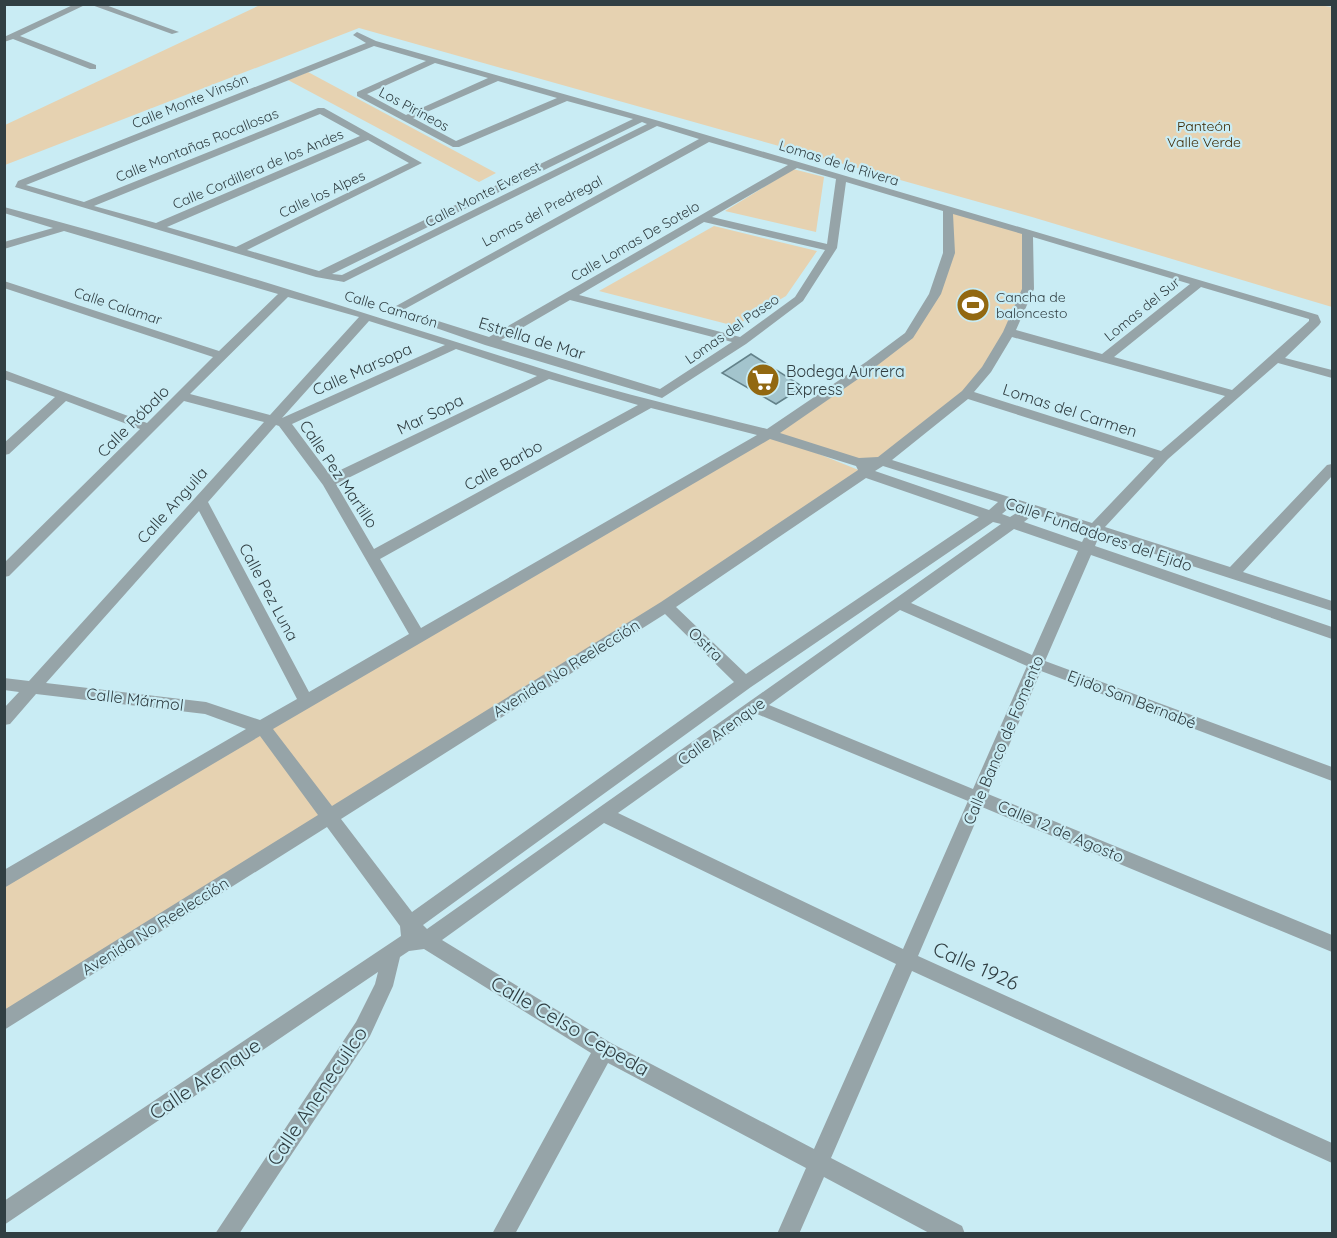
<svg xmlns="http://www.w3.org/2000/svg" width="1337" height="1238" font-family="Quicksand,sans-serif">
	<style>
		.green { fill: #e6d2b1 }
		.building { fill: #a3c4cd; stroke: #63828a; stroke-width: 1.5 }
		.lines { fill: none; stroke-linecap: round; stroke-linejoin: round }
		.minor { fill: #96a4a8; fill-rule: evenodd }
		.labels { text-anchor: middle; stroke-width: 4.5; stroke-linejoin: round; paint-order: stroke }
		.far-street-label { font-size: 14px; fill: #313f43; stroke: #c9ecf4 }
		.far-park-label { font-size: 14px; fill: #3c2802; stroke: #c9ecf4 }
		.far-poi-label { font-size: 14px; fill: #313f43; stroke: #c9ecf4; text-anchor: start }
		.street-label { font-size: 16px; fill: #313f43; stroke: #c9ecf4 }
		.poi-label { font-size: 16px; fill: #313f43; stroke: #c9ecf4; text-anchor: start }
		.near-street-label { font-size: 20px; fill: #313f43; stroke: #c9ecf4 }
	</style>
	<rect width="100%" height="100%" fill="#c9ecf4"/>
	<path class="green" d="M1310 4 1332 7V307L1032 217 359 28 5 165V125L260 5Z
		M308 72 496 173 479 182 288 80Z
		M793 169 824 177 816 232 725 211Z
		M948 211 1027 233 1029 273 1009 332 966 394 881 461 859 462 779 438 866 473 5 1019V880L769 434 909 335 935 294 949 253Z
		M714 226 817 251 786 296 735 326 599 291Z"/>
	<path class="building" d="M751 354 803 387 776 404 722 373Z"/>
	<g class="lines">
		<path class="minor" d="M75 4H87L20 36 96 65V69H90L13 39 4 42V37Z
			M89 4H103L179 32 172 34Z
			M357 32 376 41 659 121 1318 315 1321 322 1319 325 1285 358 1332 370V378L1278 363 1168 459 1105 527 1230 567 1327 465 1332 464V476L1243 572 1332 601V611L1099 536 1095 546 1332 627V639L1091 555 1045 661 1332 767V781L1041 671 988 794 1332 935V952L982 807 918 956 1332 1143V1163L912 971 831 1158 962 1226 965 1234H931L824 1177 799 1234H777L806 1168 608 1063 515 1234H492L591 1053 424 949 409 951 400 957 393 986 370 1036 239 1234H215L356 1022 375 984 378 972 4 1225V1201L401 936 400 926 327 827 4 1030V1010L318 815 260 736 4 888V870L246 729 205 714 36 694 10 724 4 725V708L19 692 4 690V678L29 681 264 422 184 401 9 576 4 577V563L140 429 66 401 9 454 4 455V443L55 397 4 379V370L147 423 213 357 4 288V281L219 351 278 294 64 231 4 249V242L53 228 4 213V207C188 255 370 316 552 372 623 394 695 411 767 429L866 362 905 333 929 294 943 253V211L846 182 837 248 803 301 746 344 662 398 485 345 387 311 699 139 657 126 344 282 316 277 15 187 18 181 366 43 353 35ZM374 46 426 61 357 92V96L453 147H459L567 101 633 119 319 271 247 250 422 163 324 108H318L84 202 26 185ZM435 63 488 78 406 115 367 94ZM498 81 557 98 456 141 413 118ZM320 114 360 136 156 223 94 206ZM642 122 647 124 342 275 332 274ZM368 140 409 163 236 247 167 227ZM709 142 788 165 489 337 403 310ZM797 168 836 179 827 244 712 217ZM953 214 1022 234V289L1003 332 982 367 962 391 878 457 859 458 780 433 874 368 913 338 941 294 955 253ZM704 222 825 250 795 297 740 337 579 295ZM1033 237 1190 284 1102 354 1016 330 1034 289ZM1201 287 1309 319V321L1232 390 1114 357ZM288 297 359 317 270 415 190 394ZM570 300 732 342 660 389 501 340ZM369 321 445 345 282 418ZM1012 337 1225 396 1161 451 974 392 991 372ZM456 349 537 376 330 475 292 424ZM549 379 638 405 374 549 336 484ZM968 399 1154 458 1092 523 892 460ZM651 408 757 435 421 628 380 559ZM276 425 279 426 323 485 409 634 309 692 208 502ZM770 439 856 466 858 470 661 602 332 806 273 729ZM883 466 998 502 989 510 875 471ZM866 478 979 517 746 674 676 607ZM1010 507 1021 510 1010 517 1002 514ZM199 511 297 699 260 720 206 702 46 683ZM1034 514 1087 532 1082 542 1024 522ZM993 522 1001 524 427 929 423 925 751 687ZM1014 529 1078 551 1032 655 911 603ZM900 610 1027 666 973 789 769 705ZM665 614 734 682 412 912 341 819ZM757 714 968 801 903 949 618 813ZM604 823 896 964 814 1149 611 1043 442 940Z"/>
	</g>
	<defs>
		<g id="stadium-disc" transform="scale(1.725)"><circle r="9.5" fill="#926811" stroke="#c9ecf4"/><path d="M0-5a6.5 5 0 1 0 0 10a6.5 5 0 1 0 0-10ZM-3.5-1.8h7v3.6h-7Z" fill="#fff"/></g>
		<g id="supermarket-disc" transform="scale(1.725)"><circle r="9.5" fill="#926811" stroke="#c9ecf4"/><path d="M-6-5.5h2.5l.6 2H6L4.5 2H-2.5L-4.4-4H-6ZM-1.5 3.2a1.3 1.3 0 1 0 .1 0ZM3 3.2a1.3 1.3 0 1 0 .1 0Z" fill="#fff"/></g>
	</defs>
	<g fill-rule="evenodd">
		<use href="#stadium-disc" x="973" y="305"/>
		<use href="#supermarket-disc" x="763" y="380"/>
	</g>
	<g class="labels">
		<g class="far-street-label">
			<text transform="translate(190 101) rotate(-22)" y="5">Calle Monte Vinsón</text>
			<text transform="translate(414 109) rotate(28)" y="5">Los Pirineos</text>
			<text transform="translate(197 145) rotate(-22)" y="5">Calle Montañas Rocallosas</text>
			<text transform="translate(839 163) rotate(17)" y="5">Lomas de la Rivera</text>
			<text transform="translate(258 169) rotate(-23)" y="5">Calle Cordillera de los Andes</text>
			<text transform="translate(322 194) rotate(-25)" y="5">Calle los Alpes</text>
			<text transform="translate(483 194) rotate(-27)" y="5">Calle Monte Everest</text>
			<text transform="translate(542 211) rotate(-28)" y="5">Lomas del Predregal</text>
			<text transform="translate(635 241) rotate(-30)" y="5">Calle Lomas De Sotelo</text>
			<text transform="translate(118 306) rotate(18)" y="5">Calle Calamar</text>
			<text transform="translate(391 309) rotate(17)" y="5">Calle Camarón</text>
			<text transform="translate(1142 309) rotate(-39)" y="5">Lomas del Sur</text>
			<text transform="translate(732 329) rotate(-35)" y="5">Lomas del Paseo</text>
		</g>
		<g class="far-park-label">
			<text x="1204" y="131">Panteón<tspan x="1204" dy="16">Valle Verde</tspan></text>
		</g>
		<g class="far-poi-label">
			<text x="996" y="302">Cancha de<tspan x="996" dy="16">baloncesto</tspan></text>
		</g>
		<g class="street-label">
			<text transform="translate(532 338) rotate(17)" y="6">Estrella de Mar</text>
			<text transform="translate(362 369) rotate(-24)" y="6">Calle Marsopa</text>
			<text transform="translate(1070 410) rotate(18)" y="6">Lomas del Carmen</text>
			<text transform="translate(430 414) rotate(-26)" y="6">Mar Sopa</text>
			<text transform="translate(133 421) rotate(-45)" y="6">Calle Róbalo</text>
			<text transform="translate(503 465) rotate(-29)" y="6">Calle Barbo</text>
			<text transform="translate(339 474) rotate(56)" y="6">Calle Pez Martillo</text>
			<text transform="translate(172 505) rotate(-48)" y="6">Calle Anguila</text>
			<text transform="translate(1099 534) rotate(19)" y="6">Calle Fundadores del Ejido</text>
			<text transform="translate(269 592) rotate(62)" y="6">Calle Pez Luna</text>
			<text transform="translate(706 644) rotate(44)" y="6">Ostra</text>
			<text transform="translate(566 668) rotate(-32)" y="6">Avenida No Reelección</text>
			<text transform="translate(135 699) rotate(7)" y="6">Calle Mármol</text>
			<text transform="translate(1132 699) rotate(21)" y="6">Ejido San Bernabé</text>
			<text transform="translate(721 731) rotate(-36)" y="6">Calle Arenque</text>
			<text transform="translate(1003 740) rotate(-67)" y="6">Calle Banco de Fomento</text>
			<text transform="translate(1061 831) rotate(23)" y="6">Calle 12 de Agosto</text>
			<text transform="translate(155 926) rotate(-32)" y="6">Avenida No Reelección</text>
		</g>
		<g class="poi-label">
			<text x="786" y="377">Bodega Aurrera<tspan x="786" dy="18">Express</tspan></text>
		</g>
		<g class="near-street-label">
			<text transform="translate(976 966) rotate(24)" y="7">Calle 1926</text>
			<text transform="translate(570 1026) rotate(30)" y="7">Calle Celso Cepeda</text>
			<text transform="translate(205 1079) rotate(-34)" y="7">Calle Arenque</text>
			<text transform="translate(317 1096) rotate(-56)" y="7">Calle Anenecuilco</text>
		</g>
	</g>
	<rect width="1337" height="1238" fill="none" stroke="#313f43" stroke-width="12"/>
</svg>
